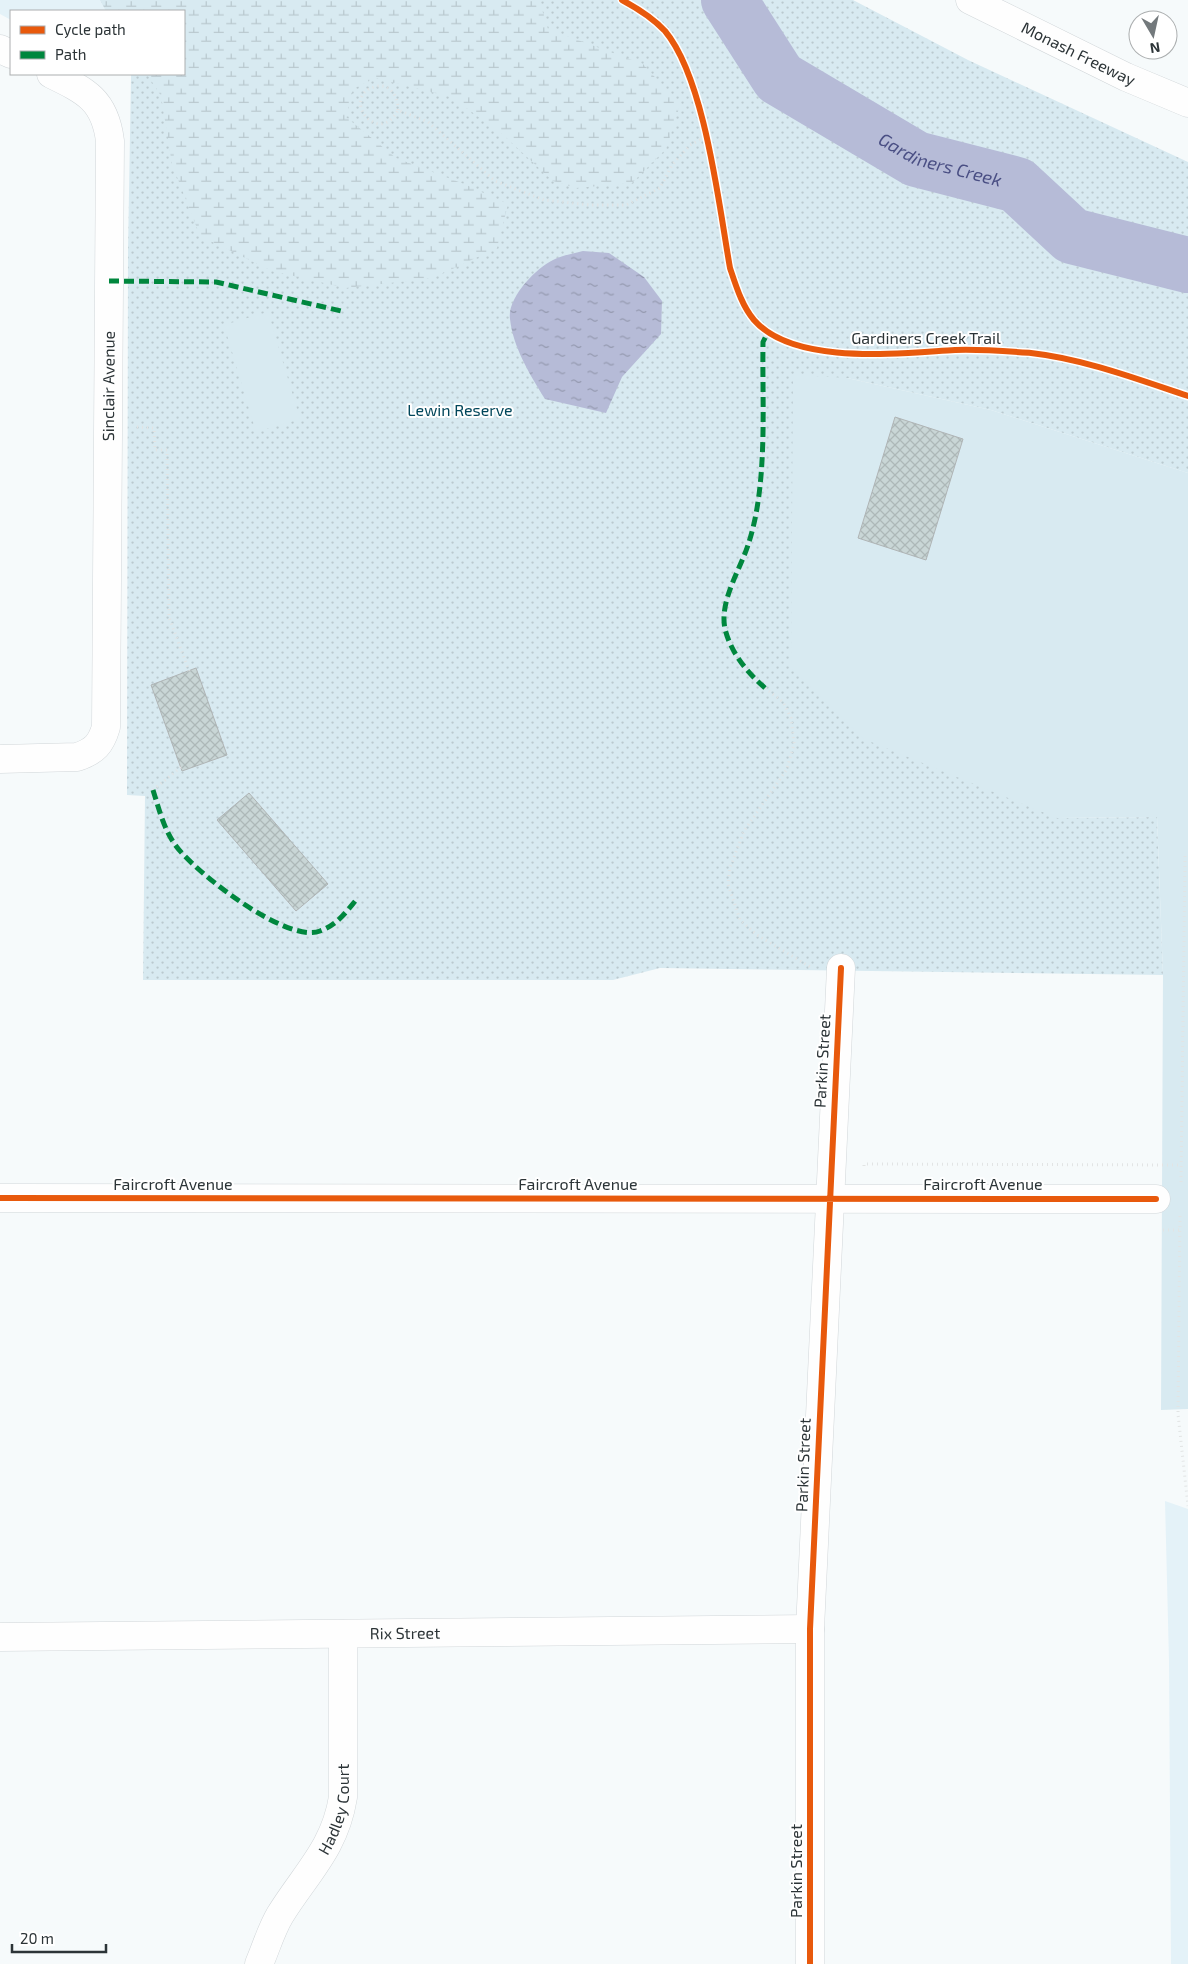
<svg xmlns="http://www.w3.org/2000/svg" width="1188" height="1964" font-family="'Exo 2',sans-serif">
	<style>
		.built { fill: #e4f2f8 }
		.green { fill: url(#green-dots) }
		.wetland { fill: url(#wetland-marsh) }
		.pitch { fill: #d8eaf1 }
		.water { fill: url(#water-ripples) }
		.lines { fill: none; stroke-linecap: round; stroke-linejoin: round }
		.river { stroke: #b6bbd7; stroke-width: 56 }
		.building { fill: url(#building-cross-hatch); stroke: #afb4b5 }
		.street-casing { stroke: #d1d6d9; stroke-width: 29 }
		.highway-casing { stroke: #d1d6d9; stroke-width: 29 }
		.path { stroke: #e2e4e4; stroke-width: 3; stroke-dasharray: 1 4; stroke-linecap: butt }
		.street { stroke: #fefefe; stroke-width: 28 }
		.highway { stroke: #fefefe; stroke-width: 28 }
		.quiet { stroke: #00873e; stroke-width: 5; stroke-dasharray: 10 5; stroke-linecap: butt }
		.cycleway-casing { stroke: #fff; stroke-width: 9 }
		.cycleway { stroke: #e8590c; stroke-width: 6 }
		.labels { text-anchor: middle; stroke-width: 4; stroke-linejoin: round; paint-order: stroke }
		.street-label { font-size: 16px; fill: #2c3437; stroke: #fff }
		.park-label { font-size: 16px; fill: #00465a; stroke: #fff }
		.water-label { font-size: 18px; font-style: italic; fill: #4a4f84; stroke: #fff }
	</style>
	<defs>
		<pattern id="green-dots" width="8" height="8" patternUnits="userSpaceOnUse" patternTransform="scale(1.25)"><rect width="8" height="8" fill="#d8eaf1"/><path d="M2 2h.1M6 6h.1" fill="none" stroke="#bac9cf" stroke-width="1.8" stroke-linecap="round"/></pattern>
		<pattern id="wetland-marsh" width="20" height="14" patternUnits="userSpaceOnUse" patternTransform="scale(1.25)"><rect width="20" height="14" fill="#d8eaf1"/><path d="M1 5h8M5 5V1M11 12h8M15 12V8" fill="none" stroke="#bac9cf"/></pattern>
		<pattern id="water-ripples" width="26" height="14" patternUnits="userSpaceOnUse" patternTransform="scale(1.25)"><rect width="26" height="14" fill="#b6bbd7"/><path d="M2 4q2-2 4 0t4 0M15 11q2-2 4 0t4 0" fill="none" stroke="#9499af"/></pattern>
		<pattern id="building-cross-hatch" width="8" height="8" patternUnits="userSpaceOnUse" patternTransform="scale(1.25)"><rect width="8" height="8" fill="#c9d6d6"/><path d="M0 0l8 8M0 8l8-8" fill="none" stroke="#adb8b8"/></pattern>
	</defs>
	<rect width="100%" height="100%" fill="#f6fafb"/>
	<path class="built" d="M0 0H100L106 11H11V20L0 14Z
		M1165 1501 1188 1509V1964H1171L1169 1661Z"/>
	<path class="green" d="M100 0H853L968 60 1188 162V473L991 410 847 378 1057 818 1157 817 1163 975 660 968 613 980H143L145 796 127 795 128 250 131 77V74H184V11H106Z"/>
	<path class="wetland" d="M100 0H539L548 29 643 64 680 105 666 149 632 183 576 188 553 181 501 133 451 97 375 78 353 89 346 117 396 158 464 184 508 204 497 248 433 278 346 288 272 271 200 236 172 164 161 96 147 74H184V11H106Z"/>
	<path class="pitch" d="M268 312 300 419 256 432 224 325Z
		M793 375 847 378 991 410 1188 473V1409L1161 1410 1163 975 1157 817 1057 818 864 739 791 668Z"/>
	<path class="water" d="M583 251 609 253 644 277 662 301 661 334 622 377 606 413 545 399C530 375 513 347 510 319 507 298 536 268 553 260 562 255 573 254 583 251Z"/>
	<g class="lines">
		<path class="river" id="s1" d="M729 0 779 78 916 159 1017 185 1072 236 1188 265"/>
	</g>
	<path class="building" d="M895 417 963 439 926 560 858 538Z
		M196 668 227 755 182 771 151 685Z
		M249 793 328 884 296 911 217 820Z"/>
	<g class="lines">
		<g class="street-casing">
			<g id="street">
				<path d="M0 49 11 54"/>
				<path id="s2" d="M0 759 77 757C95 751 101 744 106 727L110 141C105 100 86 91 51 74"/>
				<path d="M0 1198 1156 1199"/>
				<path id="s3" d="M0 1637 810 1629"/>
				<path id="s4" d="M259 1964C266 1948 271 1930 280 1915 306 1873 335 1848 343 1797V1634"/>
				<path d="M810 1964V1629L841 968"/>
			</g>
		</g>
		<g class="highway-casing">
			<g id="highway">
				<path id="s5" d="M970 0 1126 77 1188 103"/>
			</g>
		</g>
		<path class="path" d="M398 110C398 96 390 82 374 87 340 97 378 148 398 110L428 122 495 181 544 200 591 205H626L660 188 672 165 690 145 706 137
			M137 427 154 428 155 450H167L169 617 189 671
			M765 688 783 702 791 718 794 744 787 769 744 831 730 868 728 884 740 920 757 935 812 968
			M153 790 181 767
			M864 1166V1164L1182 1165
			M1181 1182 1185 855
			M1180 1216 1178 1414 1188 1506
			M1163 1230H1180"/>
		<use href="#street" class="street"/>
		<use href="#highway" class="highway"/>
		<path class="quiet" d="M109 281 216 282 341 311
			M765 688C747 672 731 653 725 629 719 600 741 569 749 542 768 482 762 405 763 342L768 332
			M153 790C159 809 164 830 176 846 196 873 287 944 320 931 337 925 346 912 357 899"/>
		<g class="cycleway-casing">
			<path id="cycleway" d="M622 0C637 8 653 18 665 31 705 79 719 206 730 268 736 286 742 306 754 320 794 366 900 353 955 350 980 349 1005 351 1031 353 1084 359 1137 379 1188 396
				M0 1198 1156 1199
				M810 1964V1629L841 968"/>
		</g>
		<use href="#cycleway" class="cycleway"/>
	</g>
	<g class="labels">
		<g class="street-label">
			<text dy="6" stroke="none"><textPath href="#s5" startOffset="121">Monash Freeway</textPath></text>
			<text x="926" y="344">Gardiners Creek Trail</text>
			<text dy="6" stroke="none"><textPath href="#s2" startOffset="462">Sinclair Avenue</textPath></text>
			<text transform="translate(822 1061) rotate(-87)" y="6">Parkin Street</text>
			<text x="173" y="1190">Faircroft Avenue</text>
			<text x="578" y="1190">Faircroft Avenue</text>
			<text x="983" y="1190">Faircroft Avenue</text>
			<text transform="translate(803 1465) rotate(-88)" y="6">Parkin Street</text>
			<text dy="6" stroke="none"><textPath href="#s3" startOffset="405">Rix Street</textPath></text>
			<text dy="6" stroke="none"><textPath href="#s4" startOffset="175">Hadley Court</textPath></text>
			<text transform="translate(796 1871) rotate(-90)" y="6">Parkin Street</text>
		</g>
		<g class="park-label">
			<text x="460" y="416">Lewin Reserve</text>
		</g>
		<g class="water-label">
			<text dy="6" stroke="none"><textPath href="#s1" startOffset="275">Gardiners Creek</textPath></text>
		</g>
	</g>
	<rect x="10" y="10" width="175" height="65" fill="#ffffff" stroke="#abaeaf"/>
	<rect x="20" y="26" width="25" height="8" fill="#e8590c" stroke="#abaeaf"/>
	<text x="55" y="35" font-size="15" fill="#2c3437">Cycle path</text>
	<rect x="20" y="51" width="25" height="8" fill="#00873e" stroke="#abaeaf"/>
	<text x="55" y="60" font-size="15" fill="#2c3437">Path</text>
	<g transform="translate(1153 35) rotate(171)"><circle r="24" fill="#ffffff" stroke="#abaeaf"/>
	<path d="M0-4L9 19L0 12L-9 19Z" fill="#73797c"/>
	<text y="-8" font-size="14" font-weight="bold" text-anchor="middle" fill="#2c3437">N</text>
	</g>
	<path d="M12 1944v8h94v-8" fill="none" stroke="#2c3437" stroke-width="2.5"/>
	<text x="20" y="1944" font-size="15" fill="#2c3437" stroke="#ffffff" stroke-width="4" paint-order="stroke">20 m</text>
</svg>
